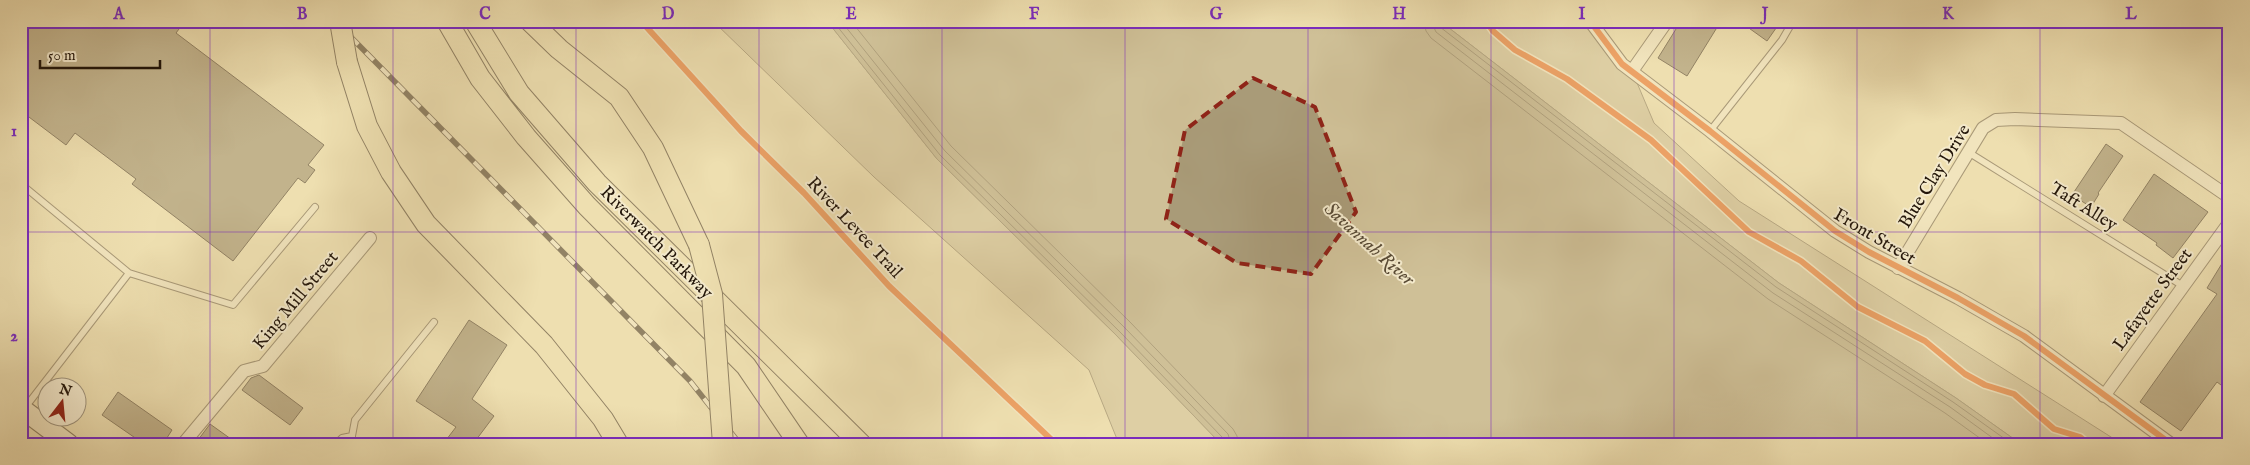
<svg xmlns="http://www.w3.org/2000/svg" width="2250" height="465" font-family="'IM FELL English',serif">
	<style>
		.green { fill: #cbbd94; stroke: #776a4f }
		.water { fill: #a99b78; stroke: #73664c }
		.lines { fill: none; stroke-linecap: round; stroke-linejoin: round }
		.shore { stroke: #665841; stroke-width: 1 }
		.building { fill: #8d7f60; stroke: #23160a }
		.service-casing { stroke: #564834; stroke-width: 8 }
		.minor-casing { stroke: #564834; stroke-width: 14 }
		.secondary-casing { stroke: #23160a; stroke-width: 21 }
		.primary-casing { stroke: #23160a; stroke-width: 22 }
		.service { stroke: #f4eacc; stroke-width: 6 }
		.minor { stroke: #f4eacc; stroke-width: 12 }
		.secondary { stroke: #f4eacc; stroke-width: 19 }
		.primary { stroke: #eedfb0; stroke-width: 20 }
		.rail-casing { stroke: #23160a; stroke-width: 5.5 }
		.rail { stroke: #f4eacc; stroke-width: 4; stroke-dasharray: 11; stroke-linecap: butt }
		.primary-bridge-casing { stroke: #23160a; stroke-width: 22; stroke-linecap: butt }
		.primary-bridge { stroke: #eedfb0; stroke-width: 20 }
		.cycleway-casing { stroke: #f4eacc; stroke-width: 9 }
		.cycleway { stroke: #e8590c; stroke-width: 6 }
		.marked { fill: none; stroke: #8f2418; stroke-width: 4; stroke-dasharray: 10 6; stroke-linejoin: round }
		.grid { fill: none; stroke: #7b2cbf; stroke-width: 1; stroke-opacity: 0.55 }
		.labels { text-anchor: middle; stroke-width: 4; stroke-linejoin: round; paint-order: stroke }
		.street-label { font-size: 18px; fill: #23160a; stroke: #f4eacc }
		.water-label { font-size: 19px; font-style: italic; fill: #594b36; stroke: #f4eacc }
		.neatline { fill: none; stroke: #7b2cbf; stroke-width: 2 }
		.grid-label { font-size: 16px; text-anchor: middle; font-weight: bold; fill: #7b2cbf }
	</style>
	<rect width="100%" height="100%" fill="#eedfb0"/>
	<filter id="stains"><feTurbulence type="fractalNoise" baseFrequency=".004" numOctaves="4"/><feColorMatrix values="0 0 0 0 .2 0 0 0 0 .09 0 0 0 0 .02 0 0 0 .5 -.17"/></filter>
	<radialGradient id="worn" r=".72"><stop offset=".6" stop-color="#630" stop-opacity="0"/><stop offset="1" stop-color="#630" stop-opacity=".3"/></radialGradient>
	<path class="green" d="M713 21H827L937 159 1116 335 1221 444H1119L1089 370 874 177Z
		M1440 21H1590L1632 71 1654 123 1739 201 2122 444H2021L1956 398 1779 283Z"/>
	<path class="water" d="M827 21H1440L1779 283 1956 398 2021 444H1221L1116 335 937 159Z"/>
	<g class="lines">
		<path class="shore" d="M833 21 940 155 1120 332 1223 438 1225 444
			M841 21 945 151 1124 327 1228 434 1231 444
			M851 21 951 146 1130 322 1233 429 1237 436 1238 444
			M1424 21 1426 31 1431 38 1768 299 1945 413 1988 444
			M1431 21 1436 32 1773 293 1950 407 2001 444
			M1438 21 1440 27 1776 287 1953 402 2012 444"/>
	</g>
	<path class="building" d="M21 21H185L176 33 324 145 308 165 315 170 305 183 298 178 233 261 132 184 136 179 75 133 66 145 21 111Z
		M1681 21H1721L1687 76 1658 58Z
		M1739 21H1781L1767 41Z
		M2106 144 2123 156 2098 193 2099 194 2091 207 2072 195Z
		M2154 174 2208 212 2173 258 2156 245 2157 243 2123 220Z
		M2229 252V391L2217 382 2181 431 2140 402 2217 294 2207 288Z
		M469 320 507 345 472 399 494 416 473 444H443L456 427 416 401Z
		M259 375 303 408 290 425 242 390 251 378Z
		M118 392 172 430 163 444H144L102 415Z
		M210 424 238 444H195Z"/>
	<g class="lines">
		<g class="service-casing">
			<path id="service" d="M1710 131 1782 40 1793 21
				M1968 152 2183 286
				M21 184 129 273 24 409
				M129 273 233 305 315 207
				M352 436 355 420 434 322
				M338 442 342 438 352 436V444"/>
		</g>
		<g class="minor-casing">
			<path id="minor" d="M1590 21 1622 64 1710 131 1835 231 1869 252 1958 298 2024 336 2171 444
				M1632 71 1667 21
				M1898 268 1983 128 1996 120 2015 119 2121 123 2229 197
				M2104 396 2229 223
				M183 444 244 371 263 366 370 238"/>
		</g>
		<g class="secondary-casing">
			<path id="secondary" d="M21 408 69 444"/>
		</g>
		<g class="primary-casing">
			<path id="primary" d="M447 21 480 78 526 137 587 206 746 366 799 444
				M475 21 519 93 597 183 861 444
				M530 21 559 49 619 97 653 148 699 245
				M347 62 367 126 391 172 426 224 544 345 603 419 618 444"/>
		</g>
		<use href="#service" class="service"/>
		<use href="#minor" class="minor"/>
		<use href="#secondary" class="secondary"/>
		<use href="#primary" class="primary"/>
		<g class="rail-casing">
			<path id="rail" d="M335 21 690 381 740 444"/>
		</g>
		<use href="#rail" class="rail"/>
		<g class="primary-bridge-casing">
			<path id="primary-bridge" d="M340 21 347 62
				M699 245 712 294 723 444"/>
		</g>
		<use href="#primary-bridge" class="primary-bridge"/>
		<g class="cycleway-casing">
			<path id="cycleway" d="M641 21 741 131 804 193 889 286 1056 444
				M1486 21 1493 31 1515 50 1567 79 1651 140 1749 232 1801 261 1858 307 1925 341 1965 374 1985 385 2014 394 2054 429 2080 437 2088 444
				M1590 21 1622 64 1710 131 1835 231 1869 252 1958 298 2024 336 2171 444"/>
		</g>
		<use href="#cycleway" class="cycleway"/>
	</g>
	<path d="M0 0H2250V465H0ZM1253 78 1315 107 1356 212 1311 274 1237 263 1166 219 1185 130Z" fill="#eedfb0" fill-opacity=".55" fill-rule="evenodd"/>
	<path class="marked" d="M1253 78 1315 107 1356 212 1311 274 1237 263 1166 219 1185 130Z"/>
	<path class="grid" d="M210 21V444M393 21V444M576 21V444M759 21V444M942 21V444M1125 21V444M1308 21V444M1491 21V444M1674 21V444M1857 21V444M2040 21V444M21 232H2229"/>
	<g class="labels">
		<g class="street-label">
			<text transform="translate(1934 176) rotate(-58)" y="6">Blue Clay Drive</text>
			<text transform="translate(2084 206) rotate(32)" y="6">Taft Alley</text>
			<text transform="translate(855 227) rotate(47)" y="6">River Levee Trail</text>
			<text transform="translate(1875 236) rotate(31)" y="6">Front Street</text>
			<text transform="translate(657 242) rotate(45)" y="6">Riverwatch Parkway</text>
			<text transform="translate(2152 299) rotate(-54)" y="6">Lafayette Street</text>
			<text transform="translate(295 300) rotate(-50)" y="6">King Mill Street</text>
		</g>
		<g class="water-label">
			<text transform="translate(1370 243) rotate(42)" y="7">Savannah River</text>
		</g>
	</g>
	<rect width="2250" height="465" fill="none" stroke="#eedfb0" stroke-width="55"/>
	<g transform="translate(62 402) rotate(16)"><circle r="24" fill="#f4eacc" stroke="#a0957e"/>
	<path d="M0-4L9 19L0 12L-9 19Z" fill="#8f2418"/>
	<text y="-8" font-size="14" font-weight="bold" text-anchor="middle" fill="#23160a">N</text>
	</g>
	<path d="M40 60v8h120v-8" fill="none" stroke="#23160a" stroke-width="2.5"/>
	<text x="48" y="60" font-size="15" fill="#23160a" stroke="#f4eacc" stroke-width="4" paint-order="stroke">50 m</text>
	<rect x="28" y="28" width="2194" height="410" class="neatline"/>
	<g class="grid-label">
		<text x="119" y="19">A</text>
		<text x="302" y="19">B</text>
		<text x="485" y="19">C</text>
		<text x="668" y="19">D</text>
		<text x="851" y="19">E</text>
		<text x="1034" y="19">F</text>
		<text x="1216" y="19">G</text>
		<text x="1399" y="19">H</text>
		<text x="1582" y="19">I</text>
		<text x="1765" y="19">J</text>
		<text x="1948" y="19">K</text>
		<text x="2131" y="19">L</text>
		<text x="14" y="136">1</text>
		<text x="14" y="341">2</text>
	</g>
	<rect width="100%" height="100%" filter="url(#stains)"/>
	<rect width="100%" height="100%" fill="url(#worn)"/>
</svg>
